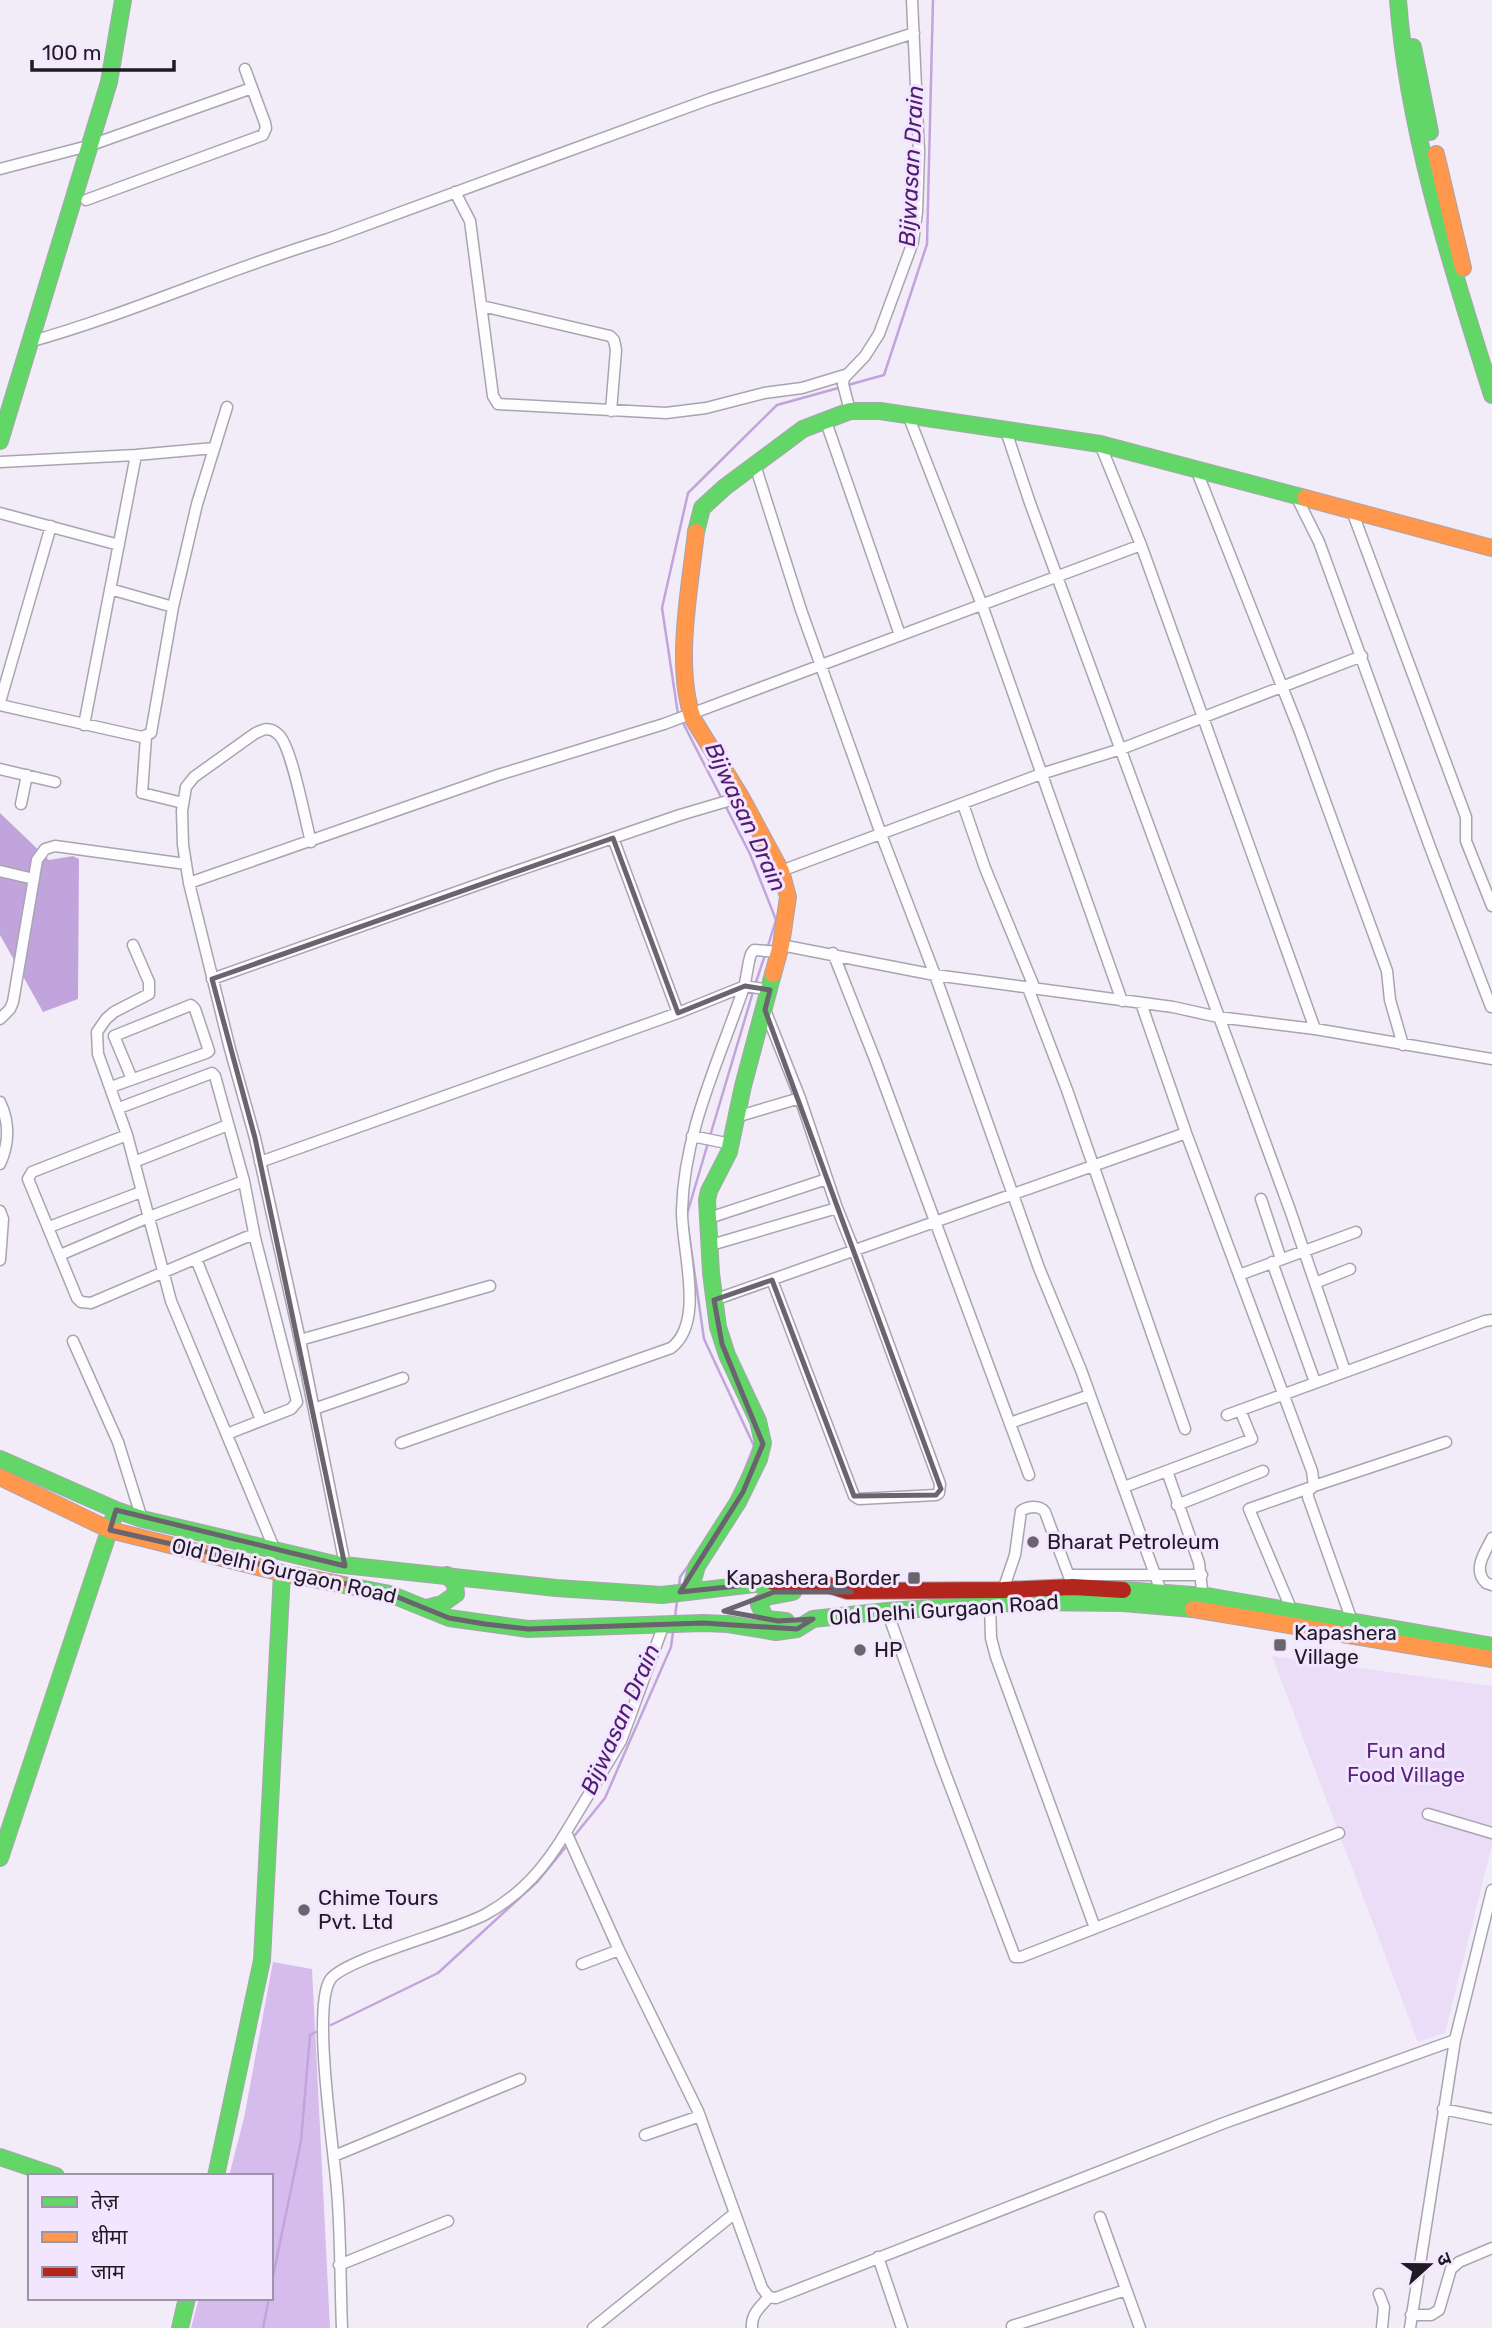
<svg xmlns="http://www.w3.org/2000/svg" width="1492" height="2328" font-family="Rubik,'Noto Sans Devanagari',sans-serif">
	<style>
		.green { fill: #ebddf8 }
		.forest { fill: #d5bcec }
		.water { fill: #c2a4dc }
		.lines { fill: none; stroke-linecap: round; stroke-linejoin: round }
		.stream { stroke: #c2a4dc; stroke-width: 2.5 }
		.street-casing { stroke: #a9a4af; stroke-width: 13 }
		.fast-casing { stroke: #a9a4af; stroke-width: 18 }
		.slow-casing { stroke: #a9a4af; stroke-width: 18 }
		.jam-casing { stroke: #a9a4af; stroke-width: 18 }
		.street { stroke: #fdfcfe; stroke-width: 10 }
		.fast { stroke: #63d668; stroke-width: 16 }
		.slow { stroke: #ff974d; stroke-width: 16 }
		.jam { stroke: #b3261e; stroke-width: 16 }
		.marked { fill: none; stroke: #6a646f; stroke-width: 5; stroke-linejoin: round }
		.poi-dot { fill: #6a646f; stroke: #f2e6ff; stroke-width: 2.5 }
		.labels { text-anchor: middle; stroke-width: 6; stroke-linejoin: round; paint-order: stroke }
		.poi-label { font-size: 21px; fill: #201a25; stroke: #f2e6ff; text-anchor: start }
		.street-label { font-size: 21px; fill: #201a25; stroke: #f2e6ff }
		.park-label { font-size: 21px; fill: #57227b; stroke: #f2e6ff }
		.water-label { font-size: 23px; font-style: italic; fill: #521b75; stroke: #f2e6ff }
	</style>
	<rect width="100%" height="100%" fill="#f2ecf9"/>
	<path class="green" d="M1272 1656 1492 1686V1845L1445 2033 1418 2042Z"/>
	<path class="forest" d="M273 1962 312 1969 330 2328H191L199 2298H271V2176H229L244 2118Z"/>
	<path class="water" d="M0 813 49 860 73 856 79 859 78 999 43 1012 0 935Z"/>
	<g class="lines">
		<path class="stream" d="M848 385 884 375 927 244 933 0
			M678 714 662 608 688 493 777 405 842 387
			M681 719 723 801
			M726 807 750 854 776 920 767 949
			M755 985 765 955
			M710 1136 753 992
			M687 1214 708 1143
			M687 1220 704 1339 754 1446 741 1479
			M679 1587 680 1577 691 1562
			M675 1618 677 1600
			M575 1835 605 1798 671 1647 673 1632
			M331 2025 438 1973 538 1881 565 1848
			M271 2286 301 2141 310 2035 316 2032
			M263 2328 269 2298"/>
		<g class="street-casing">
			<path id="street" d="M0 169 88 146 252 88
				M455 192 470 221 493 396 498 404 666 413 706 408 764 393 802 388 845 375
				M86 200 263 135 266 128 265 123 245 69
				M482 306 610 336 614 340 616 350 611 411
				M29 342C130 314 227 269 328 239L710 99 914 33
				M850 411 843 384 844 378 865 356 879 334 913 242 917 212 919 152 912 0
				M908 415 982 605 1122 1001
				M825 419 900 635
				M1005 428 1030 503 1290 1210 1345 1371
				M1100 444 1141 545 1315 1029
				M0 462 136 455 214 448
				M755 465 801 610 881 834 935 975 1039 1268 1081 1370 1162 1594
				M1196 469 1300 732 1357 889 1387 971 1390 1000 1403 1045
				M1296 496 1319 542 1430 847 1491 1007
				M1352 511 1466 817V841L1492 906
				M0 513 119 545
				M110 589 173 607
				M0 702 51 526
				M0 705 142 737 151 733 173 607 197 504 227 407
				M84 725 136 455
				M146 737 142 793 183 803
				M0 769 55 782
				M21 804 27 775
				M963 804 985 868 1035 989
				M613 838 678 1013
				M311 842C305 820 292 748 279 735 270 726 263 729 254 734L194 777 186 787 182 811 183 845 189 883 230 1049 255 1138 300 1340 345 1565
				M0 871 34 879
				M781 871 1041 774 1121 749 1362 656
				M189 883 498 775 664 724 1141 545
				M133 945 149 982V994L114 1012 106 1019 97 1032 98 1054 127 1135 171 1301 274 1548
				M781 945 935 975 1173 1007 1218 1017 1315 1029 1492 1059
				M833 953 876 1062 1029 1475
				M212 979 502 876 680 815 741 797
				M1028 988 1067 1090 1185 1429
				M1141 1003 1186 1133 1312 1471 1314 1486 1308 1491V1497L1352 1621
				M765 1010 800 1098 837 1208 854 1250 940 1484 939 1493 936 1495 859 1499 854 1496 772 1280
				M0 1019 10 1009 13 1002 37 860 45 849 55 846 186 864
				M111 1087 206 1053 209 1051 195 1009 191 1005 114 1036 132 1079
				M0 1102C10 1123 9 1144 0 1164
				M119 1108 212 1073 215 1076 244 1181 255 1238
				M736 1117 800 1098
				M127 1135 32 1172 28 1179 77 1298 81 1302 91 1303 244 1238 250 1236 255 1238 297 1402 291 1409 227 1434
				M692 1136 731 1144
				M134 1162 228 1125
				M260 1162 678 1013 745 986 770 990
				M1261 1199 1281 1259
				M0 1211 3 1219 0 1260
				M709 1218 827 1179
				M49 1227 141 1192
				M711 1245 837 1208
				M60 1255 149 1217 244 1181
				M196 1259 261 1420
				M1272 1262 1315 1382
				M1239 1275 1356 1232
				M1315 1283 1350 1269
				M714 1300 1186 1133
				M300 1340 490 1286
				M73 1341 118 1442 142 1519
				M314 1409 403 1378
				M1227 1415 1485 1321 1492 1320
				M1010 1423 1090 1395
				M401 1443 671 1348C706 1322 681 1248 682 1210 684 1132 718 1063 743 990 747 979 747 966 751 954L754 950 779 952
				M1167 1471 1199 1563 1203 1599
				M1314 1486 1446 1442
				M1124 1487 1252 1439 1240 1410
				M1177 1505 1263 1471
				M1492 1538C1485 1553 1472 1569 1486 1583L1492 1585
				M1069 1575H1202
				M1003 1590 1015 1555 1021 1511C1028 1506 1040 1505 1045 1512L1073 1587
				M990 1604 991 1638 996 1657 1095 1928
				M887 1611 941 1762 1015 1957H1021L1339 1833
				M1292 1611 1249 1509 1309 1488
				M664 1624 621 1741 566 1832 619 1950 698 2111 762 2288 769 2297 776 2298 1224 2123 1455 2040
				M1428 1814 1492 1833
				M582 1964 619 1950
				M1443 2109 1492 2119
				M645 2135 700 2116
				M334 2156 520 2079
				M1100 2217 1140 2328
				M878 2257 902 2328
				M339 2265 448 2221
				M1379 2294 1384 2307 1382 2328
				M1411 2315H1431L1439 2310 1451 2269 1459 2262 1492 2248
				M1012 2326 1126 2290
				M342 2328C340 2282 341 2236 337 2190 334 2149 312 2009 330 1980 343 1959 456 1931 486 1914 522 1894 545 1867 566 1832
				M593 2328 735 2213
				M752 2328C751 2314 760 2307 769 2297
				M1410 2328 1455 2040 1492 1890"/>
		</g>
		<g class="fast-casing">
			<path id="fast" d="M1398 0C1408 133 1452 268 1492 395
				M1413 47 1430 132
				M0 441 109 82 123 0
				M696 532 702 508 725 487 803 429 850 411H880L1100 444 1305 498
				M0 1459 116 1510 142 1519 334 1564 556 1588 662 1595 773 1582
				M339 1584 390 1594 449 1618 528 1629 703 1623 728 1624 776 1632 797 1629 813 1619 887 1611 1026 1602 1123 1603 1193 1609
				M1123 1590 1207 1596 1492 1646
				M690 1591 697 1566 738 1502 759 1459 763 1443 758 1421 727 1355 718 1327 711 1273 707 1200 709 1191 729 1152 743 1086 773 974
				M426 1608 442 1604 456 1594 455 1584 447 1575
				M786 1621 766 1619 759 1605 766 1597 793 1592
				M0 1858 113 1519
				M0 2157 56 2176
				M216 2176 262 1960 282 1573
				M180 2328 187 2298"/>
		</g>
		<g class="slow-casing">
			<path id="slow" d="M1436 154 1463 268
				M1305 498 1492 548
				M696 532C690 588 674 666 693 719L741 797 781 871 788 897 781 945 773 974
				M0 1477 110 1530 282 1573 339 1584
				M1193 1609 1492 1659"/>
		</g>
		<g class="jam-casing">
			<path id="jam" d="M773 1582 822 1583 847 1591 1003 1590 1073 1587 1123 1590"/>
		</g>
		<use href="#street" class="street"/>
		<use href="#fast" class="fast"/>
		<use href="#slow" class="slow"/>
		<use href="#jam" class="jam"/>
	</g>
	<path class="marked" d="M613 838 678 1013 745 986 770 990 765 1010 941 1489 936 1495 854 1496 772 1280 714 1300 722 1344 763 1444 743 1492 680 1592 777 1582 822 1583 851 1592H774L724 1611 778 1621 813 1619 797 1629 703 1623 528 1629 485 1624 449 1618 390 1594 110 1530 116 1510 345 1566 255 1138 212 979Z"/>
	<g class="poi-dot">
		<circle cx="1033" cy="1542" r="7"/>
		<rect x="907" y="1571" width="14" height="14" rx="3.5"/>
		<rect x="1273" y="1638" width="14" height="14" rx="3.5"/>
		<circle cx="860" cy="1650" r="7"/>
		<circle cx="304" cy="1910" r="7"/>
	</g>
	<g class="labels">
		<g class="poi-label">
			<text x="1047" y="1549">Bharat Petroleum</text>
			<text x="900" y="1585" text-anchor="end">Kapashera Border</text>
			<text x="1294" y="1640">Kapashera<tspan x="1294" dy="24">Village</tspan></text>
			<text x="874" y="1657">HP</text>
			<text x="318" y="1905">Chime Tours<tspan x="318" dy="24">Pvt. Ltd</tspan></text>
		</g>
		<g class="street-label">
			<text transform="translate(284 1571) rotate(13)" y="7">Old Delhi Gurgaon Road</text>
			<text transform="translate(944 1610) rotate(-4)" y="7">Old Delhi Gurgaon Road</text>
		</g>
		<g class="park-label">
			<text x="1406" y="1758">Fun and<tspan x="1406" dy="24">Food Village</tspan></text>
		</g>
		<g class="water-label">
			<text transform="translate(911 166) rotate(-87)" y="8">Bijwasan Drain</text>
			<text transform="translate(746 817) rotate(65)" y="8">Bijwasan Drain</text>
			<text transform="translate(620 1719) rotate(-66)" y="8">Bijwasan Drain</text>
		</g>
	</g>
	<rect x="28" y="2174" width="245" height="126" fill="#f2e6ff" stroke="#9e94a8" stroke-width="2"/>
	<rect x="42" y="2197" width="35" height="10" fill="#63d668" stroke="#9e94a8" stroke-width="2"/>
	<text x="91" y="2209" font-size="21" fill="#201a25">तेज़</text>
	<rect x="42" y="2232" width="35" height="10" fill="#ff974d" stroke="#9e94a8" stroke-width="2"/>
	<text x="91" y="2244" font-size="21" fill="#201a25">धीमा</text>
	<rect x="42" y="2267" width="35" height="10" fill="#b3261e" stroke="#9e94a8" stroke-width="2"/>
	<text x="91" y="2279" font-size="21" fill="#201a25">जाम</text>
	<g transform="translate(1429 2265) rotate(69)" stroke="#f2e6ff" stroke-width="5" paint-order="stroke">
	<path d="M0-5L12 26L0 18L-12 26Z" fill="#201a25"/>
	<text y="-10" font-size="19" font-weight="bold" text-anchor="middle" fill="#201a25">उ</text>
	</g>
	<path d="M32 60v10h142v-10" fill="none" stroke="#201a25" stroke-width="3.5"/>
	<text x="42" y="60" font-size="21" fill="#201a25" stroke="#f2e6ff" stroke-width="5" paint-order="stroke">100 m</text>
</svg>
